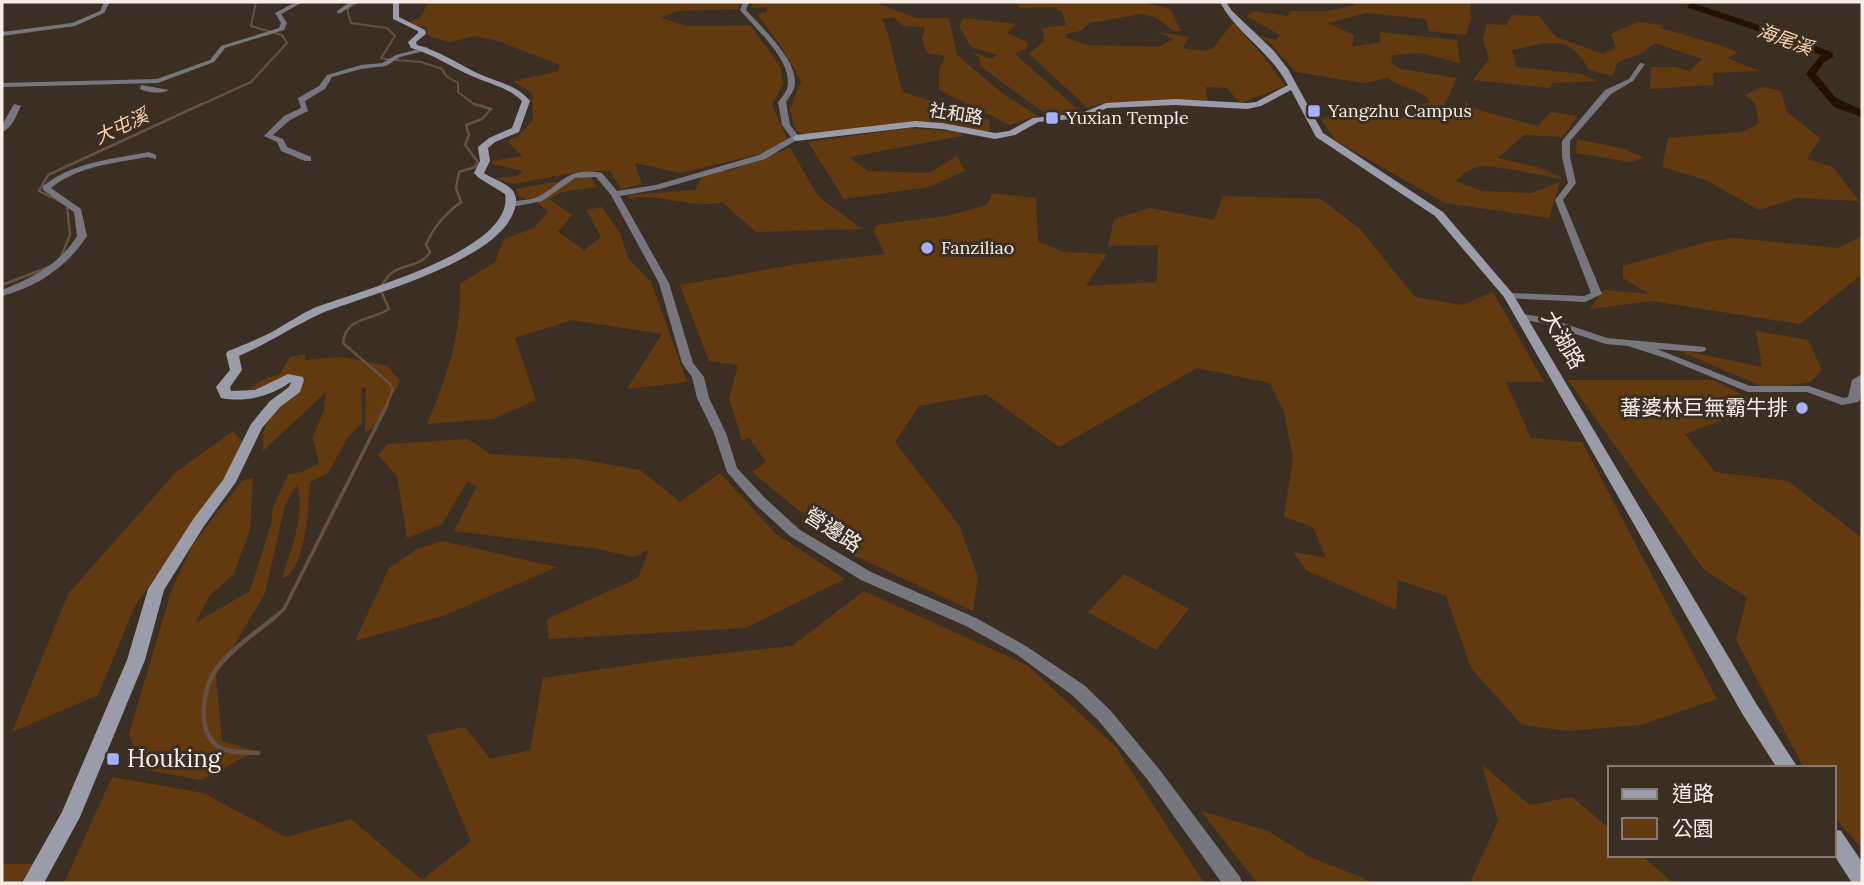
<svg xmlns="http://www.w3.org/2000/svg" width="1864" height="885" font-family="Lora,'Noto Sans TC',serif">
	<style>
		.green { fill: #633a0f }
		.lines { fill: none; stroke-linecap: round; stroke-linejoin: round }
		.stream-far3 { stroke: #645245; stroke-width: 2 }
		.stream-far2 { stroke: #645245; stroke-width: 2.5 }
		.stream-far1 { stroke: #645245; stroke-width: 3.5 }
		.stream { stroke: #645245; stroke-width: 4.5 }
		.river { fill: #250f00; fill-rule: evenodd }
		.street { fill: #75767e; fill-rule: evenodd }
		.secondary { fill: #9a9da9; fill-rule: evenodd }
		.poi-dot { fill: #a5b1fc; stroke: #3b2f23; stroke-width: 2.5 }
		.labels { text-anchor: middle; stroke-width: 6; stroke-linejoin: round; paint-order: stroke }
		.far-poi-label { font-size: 18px; fill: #f7eee7; stroke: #3b2f23; text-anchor: start }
		.far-street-label { font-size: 18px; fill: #f7eee7; stroke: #3b2f23 }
		.far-water-label { font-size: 19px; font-style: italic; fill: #facfaa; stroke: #3b2f23 }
		.street-label { font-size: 21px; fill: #f7eee7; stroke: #3b2f23 }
		.poi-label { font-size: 21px; fill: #f7eee7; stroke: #3b2f23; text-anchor: end }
		.near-poi-label { font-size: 24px; fill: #f7eee7; stroke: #3b2f23; text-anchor: start }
	</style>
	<rect width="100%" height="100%" fill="#3b2f23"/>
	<path class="green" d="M426 2H742L738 9 677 11 661 18 687 26 750 25 780 66 783 84 772 105 787 139 768 152 680 173 635 163 642 184 621 189 610 171H584L512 184 495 178 517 176 523 171 492 164V161L522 156 507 141 518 136 533 120 532 93 514 81 558 71 560 65 495 40 475 36 450 42 428 36 427 28 412 24 410 21 420 18 427 5Z
		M753 2H874L916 18H949L957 55 1002 93 1038 116 1010 125 939 90V71L945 56 927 53 922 40 925 27 902 26 894 17 882 19C893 42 894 67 903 92L989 120 990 130 985 133 933 121 805 135 795 130 790 109 801 81 782 48 757 14 767 12V7L751 8Z
		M1016 2H1140L1170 9 1181 31H1174L1155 17 1141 14 1090 23 1080 31 1065 34 1067 38 1088 45 1159 47 1173 39 1159 32 1189 37 1183 48C1222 55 1209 47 1234 23L1267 61 1285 86 1240 103 1227 88 1206 87 1207 100 1100 104 1088 108 1029 54 1044 41 1042 28 1066 25 1062 12 1054 7 1020 8Z
		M1352 2H1470L1471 17 1466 35 1429 31 1426 19 1366 13 1328 23 1354 35 1352 47 1380 42V32L1457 40 1460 63 1421 53 1393 55 1391 63 1401 69 1457 78 1442 109 1415 111 1402 101 1421 105 1431 102C1421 90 1402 88 1388 78L1363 83 1296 72 1269 42 1257 35 1276 40 1280 35 1246 16 1254 11 1288 16 1291 11H1328L1356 5Z
		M1512 15 1539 16 1556 37 1603 54 1616 48 1611 34 1637 22 1664 25 1660 28C1675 33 1730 46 1737 53L1727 58 1759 71 1713 73 1714 85 1650 89 1651 67H1676L1690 71 1702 59 1655 43 1642 53 1618 62 1612 76 1589 70C1569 32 1548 43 1512 50L1516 67 1581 74 1597 81 1553 83 1549 88 1473 80 1489 59 1483 38 1487 24 1506 25Z
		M964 18 1016 24 1007 33 1027 42V48L1015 54 1082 113 1047 115 980 66V58L971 52 992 59 997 55 971 47 959 26Z
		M1762 87 1781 91 1787 112 1820 138 1807 159 1833 167 1859 201 1797 198 1759 210 1706 180 1662 167 1668 138 1742 132 1759 123 1755 103 1745 95Z
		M1466 101 1472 108 1538 126 1551 112 1577 116 1563 137 1524 135 1498 158 1541 168 1564 179C1545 177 1488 162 1474 168 1468 170 1460 177 1455 181L1482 191 1532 193 1560 182 1549 218 1445 203 1336 141 1321 119 1333 115 1354 119 1461 115Z
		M909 128 960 132 962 136 849 157 868 171 929 173 957 156 965 171 929 187 844 199 808 142Z
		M1577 139 1625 149 1644 158 1630 162 1576 153Z
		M790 148 818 196 862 229 756 232 722 202C691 210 661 192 630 199L628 195 695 190 704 173 732 170Z
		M590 176 597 187 562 192 549 199 572 215 558 232 584 250 601 237 586 210 602 207 620 233 628 258 651 282 687 382 627 389 662 334 572 320 515 338 536 400 493 419 427 424C446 380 462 333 460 284L495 262 504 239 534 228 548 212 536 201 519 197 516 189Z
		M992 193 1036 198 1038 241 1063 252 1107 254 1086 286 1157 282 1158 245 1108 246 1114 219 1150 208 1214 220 1223 196 1321 199 1360 229 1415 297 1462 305 1493 292 1544 382H1506L1531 438 1582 442 1717 699 1641 725 1568 731 1522 725 1471 668 1446 596 1398 580 1396 610 1306 570 1293 552 1326 558 1313 527 1284 517 1293 458 1284 412 1270 383 1197 368 1059 447 986 394 919 406 895 442 959 525 978 577 973 611 853 555 752 472 766 462 749 438 742 440 729 398 738 365 709 361 680 285 797 264 885 254 874 232 876 225 946 216 987 205Z
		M1862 236V274L1800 324 1652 301 1590 309 1604 290 1649 294 1623 278V266L1706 242 1734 238 1838 248Z
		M1756 331 1808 340 1822 370 1811 382 1766 388 1672 348 1762 367Z
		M305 354V360L343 357 387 366 400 381 375 427 365 432 366 387 361 388 362 423 348 437 328 473 310 482C308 507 307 562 285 578L282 577C292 549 305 513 297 484L285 505 265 593 216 676 222 741 256 751 201 780 141 769 129 734 171 592 193 544 242 481 253 478 250 530 233 575 210 595 195 623 250 591 272 521V510L288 474 302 472 319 463 313 437 324 410 326 392 263 451C259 407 290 410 306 378 282 373 271 390 248 390L264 379 280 374 290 357Z
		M1568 380H1713L1763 405 1685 434 1715 472 1788 481 1862 538V600L1859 605 1862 609V849L1834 816V768H1804L1736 640 1747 597 1704 570Z
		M233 431 242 442 229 471 135 606 98 695 12 732 68 594 176 472Z
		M468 439 490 454 578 459 640 470 680 502 720 473 776 534 845 579 746 628 549 639 547 619 638 578 649 549 634 557 592 548 454 531 477 486 467 482 442 524 407 538 397 476 378 455 388 444Z
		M442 541 557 567 443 616 355 641 389 568 417 549Z
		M1124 574 1189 609 1156 650 1088 612Z
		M864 591 1027 665 1115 746 1204 883H64L112 777 203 793 286 837 351 819 422 880 471 841 426 735 465 727 490 759 530 750 543 678 664 660 792 646Z
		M1482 765 1530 805 1572 797 1610 829V855H1641L1673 883H1470L1498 821Z
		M1201 811 1268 831 1310 857 1363 878 1371 883H1257Z
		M2 864H34L21 883H2Z"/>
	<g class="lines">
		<path class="stream-far3" d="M358 2 347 9 351 23 387 28 395 36 381 58 390 60
			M396 60 421 62 442 69 446 76 458 83V92L475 105 484 106
			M198 106 251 82 287 43 282 35 251 26 256 2"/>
		<path class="stream-far2" d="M60 259 70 235 67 205 39 191 48 175 202 104
			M2 285 49 267
			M381 286C385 281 388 275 393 272 406 263 421 267 430 252L426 245C433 227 445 214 461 202L456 188 459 172 475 167 478 162 465 145 469 135 466 125 482 119 491 109 474 104
			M382 293 389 309C371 321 346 316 343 343L389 383 393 389 386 407"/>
		<path class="stream-far1" d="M273 619 284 609 387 405"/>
		<path class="stream" d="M258 753C244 752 221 754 212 741 197 722 204 686 217 668 233 648 255 633 275 617"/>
		<path class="river" d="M1692 3 1787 34 1833 53V57L1824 62 1816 74 1836 98 1862 110V117L1834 107 1806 74 1821 55 1779 38 1689 8 1687 6Z"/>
		<path class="street" d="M104 2H110L104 13 75 26 2 36V32L72 23 100 11Z
			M296 2H303L281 14 287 23 284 30 225 48 214 62 158 83 2 87V83L157 79 210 60 221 46 279 28 281 23 275 13Z
			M350 2H356L341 13H337V11Z
			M743 2H749L746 10C761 27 796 58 795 83 795 90 790 96 786 102L790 125 800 138 765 159 660 189 620 196 669 283 693 363 704 377 709 398 726 433 737 468 765 498 800 530 871 572 976 618 1026 646 1084 685 1110 710 1159 769 1240 877 1242 883H1222L1147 779 1098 720 1072 695 1016 654 966 626 861 580 790 536 755 504 727 472 714 433 697 398 692 377 682 363 659 283 611 195 596 177 575 178 542 201 512 207 508 204C516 199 526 201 535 198 564 185 564 166 602 173L617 191 656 185 759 155 791 137 782 125 778 102C783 96 788 90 788 83 789 58 755 28 740 10Z
			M426 47 429 49 428 50 400 57 386 66 361 69 332 77 325 89 305 101 308 111 290 120 273 135 283 139 287 147 311 157V161H305L281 151 277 142 264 136 284 116 301 108 298 98 319 86 327 75 361 65 382 63 396 55Z
			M1640 63 1645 64 1633 81 1611 94 1570 141V157L1576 183 1563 200 1602 294 1585 302 1505 298 1504 296 1509 293 1584 296 1591 293 1555 200 1568 183 1562 157V141L1605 90 1629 79Z
			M141 85 169 90C162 94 147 93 140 89Z
			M14 104 21 106C16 116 12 128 2 132V125Z
			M149 152 156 155V159L147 157C115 163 78 166 51 188L81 209 87 236C67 267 37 287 2 296V290C32 278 60 264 77 236L74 212 43 190V186C73 162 112 159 149 152Z
			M1522 314 1548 318 1607 338 1705 347 1706 349 1705 351 1701 352 1657 349 1750 386H1809L1843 398 1848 397 1852 380 1862 374 1860 400 1858 402 1842 405 1807 392H1748L1668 359 1628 346 1606 344 1542 323 1518 319 1517 317Z"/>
		<path class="secondary" d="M393 2H399V17L425 30 426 34 416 42 417 45C439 51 457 63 477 73 496 82 516 84 530 101L519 132 495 142 488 148 490 161 484 173C493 180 515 184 516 199 517 258 365 295 320 314 292 327 267 344 239 356L242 370 230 387 231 391 255 390 288 374 303 377 304 380 300 392 280 407 262 428 236 482 204 526 164 590 145 660 80 817 44 883H22L62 812 127 660 148 589 194 518 223 480 251 424 270 401 289 387 291 382C270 396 247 403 221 398L216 387 230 370 226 354 228 351C242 346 258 339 272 332 286 324 299 315 314 308 355 292 516 251 505 194L479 178 474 173 480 161 478 147 489 138 512 128 522 101C508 87 489 84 472 76 451 67 433 54 411 48L408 42 418 33V31L393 19Z
			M1220 2H1226L1232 11 1274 51 1288 69 1323 133 1443 212 1513 294 1757 705 1798 768H1777L1743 715 1504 297 1435 216 1316 137 1291 90 1261 106 1247 109 1175 105 1107 108 1084 118 1038 122 1015 135 995 139 942 129 915 127 796 141 792 138 796 135 915 121 942 123 995 133 1009 131 1033 118 1082 113 1106 103 1175 99 1247 103 1256 102 1288 85C1270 51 1236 33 1220 2Z
			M1834 829 1841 831 1862 862V883H1852L1834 855Z"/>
	</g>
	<g class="poi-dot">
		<rect x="1307" y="104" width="14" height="14" rx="3.5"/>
		<rect x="1045" y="111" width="14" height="14" rx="3.5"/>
		<circle cx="927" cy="248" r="7"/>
		<circle cx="1802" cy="408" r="7"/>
		<rect x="106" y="752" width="14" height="14" rx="3.5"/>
	</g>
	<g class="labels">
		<g class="far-poi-label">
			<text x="1328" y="117">Yangzhu Campus</text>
			<text x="1066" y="124">Yuxian Temple</text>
			<text x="941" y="254">Fanziliao</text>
		</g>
		<g class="far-street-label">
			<text transform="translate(956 114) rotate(9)" y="6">社和路</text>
		</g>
		<g class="far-water-label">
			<text transform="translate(1785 39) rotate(20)" y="7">海尾溪</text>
			<text transform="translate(121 126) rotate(-25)" y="7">大屯溪</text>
		</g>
		<g class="street-label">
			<text transform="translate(1563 340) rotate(60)" y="7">大湖路</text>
			<text transform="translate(833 530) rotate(33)" y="7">營邊路</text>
		</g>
		<g class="poi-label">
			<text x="1788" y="415">蕃婆林巨無霸牛排</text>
		</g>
		<g class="near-poi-label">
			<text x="127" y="767">Houking</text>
		</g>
	</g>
	<rect width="1864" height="885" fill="none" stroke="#f7eee7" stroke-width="7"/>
	<rect x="1608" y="766" width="228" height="91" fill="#3b2f23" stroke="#867b71" stroke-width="2"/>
	<rect x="1622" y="789" width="35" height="10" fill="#9a9da9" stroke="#867b71" stroke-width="2"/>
	<text x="1672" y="801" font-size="21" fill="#f7eee7">道路</text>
	<rect x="1622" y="818" width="35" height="21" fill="#633a0f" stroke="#867b71" stroke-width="2"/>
	<text x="1672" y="836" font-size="21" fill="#f7eee7">公園</text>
</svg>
